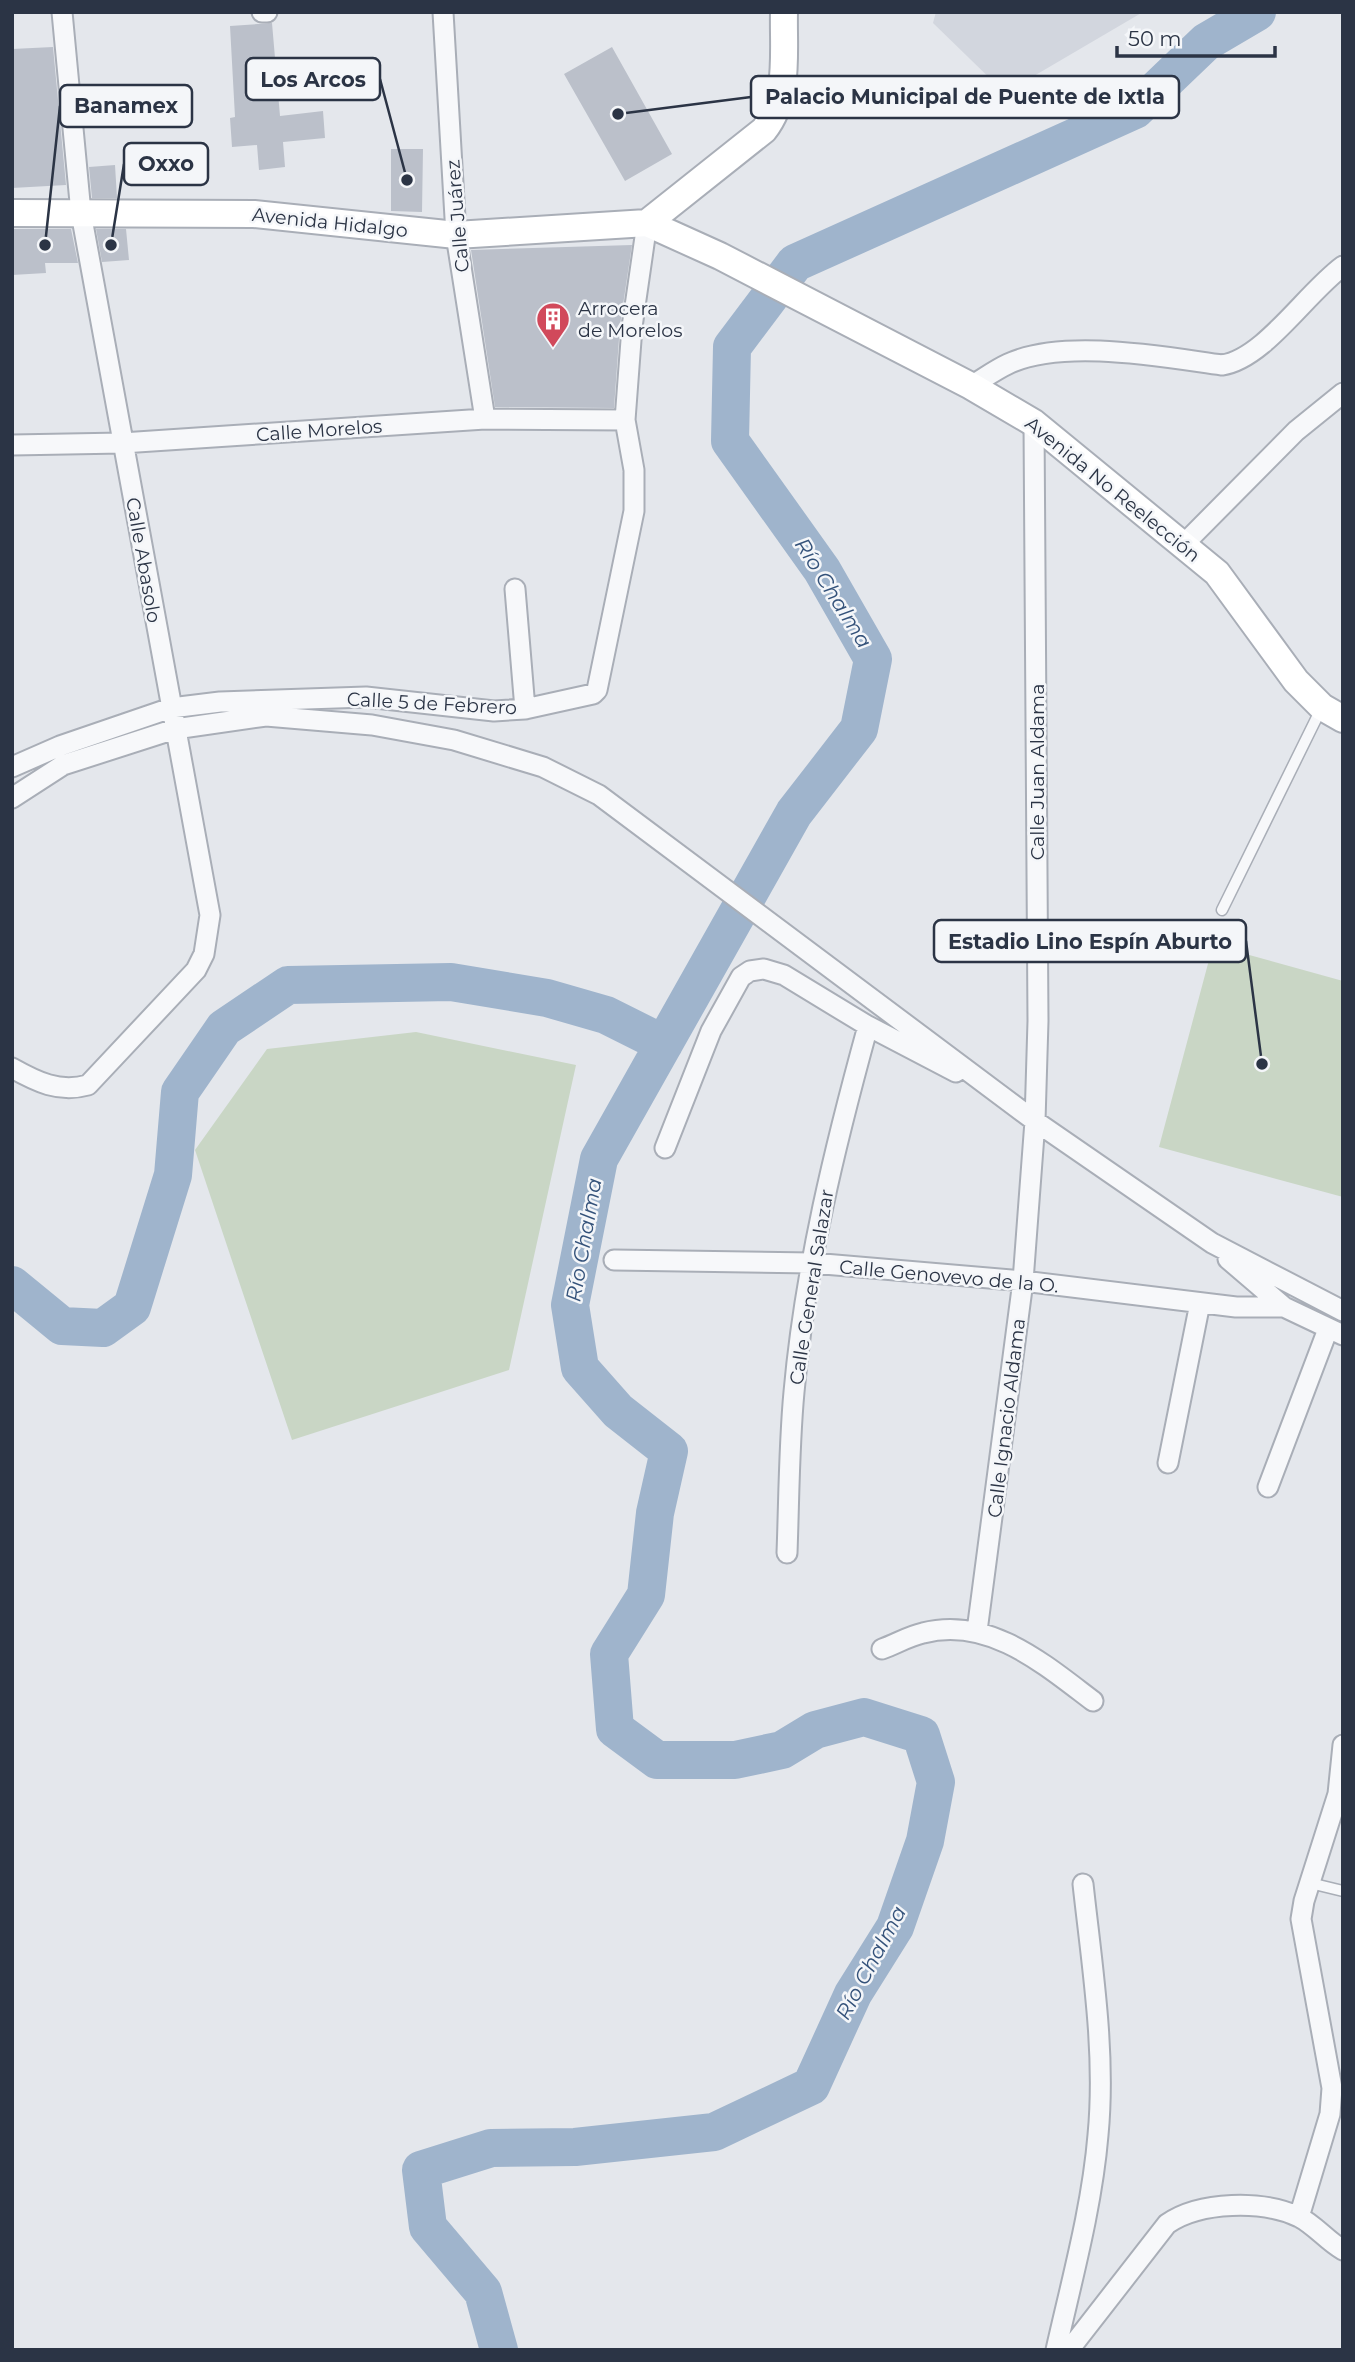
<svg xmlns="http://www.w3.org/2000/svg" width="1355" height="2362" font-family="Montserrat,sans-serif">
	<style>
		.built { fill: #d2d6de }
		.green { fill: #c9d6c5 }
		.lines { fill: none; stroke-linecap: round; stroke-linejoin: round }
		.river { stroke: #9fb4cc; stroke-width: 38 }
		.building { fill: #bbc0ca }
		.lane-casing { stroke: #a9aeb7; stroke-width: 13 }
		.street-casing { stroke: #a9aeb7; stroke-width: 23 }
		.secondary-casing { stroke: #a9aeb7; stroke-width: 30 }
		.lane { stroke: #f7f8fa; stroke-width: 10 }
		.street { stroke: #f7f8fa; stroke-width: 19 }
		.secondary { stroke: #fff; stroke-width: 26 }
		.labels { text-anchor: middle; stroke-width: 5; stroke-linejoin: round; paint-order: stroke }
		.street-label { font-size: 19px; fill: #2b3445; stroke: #f4f6f9 }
		.poi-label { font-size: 19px; fill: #2b3445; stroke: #f4f6f9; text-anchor: start }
		.water-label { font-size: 21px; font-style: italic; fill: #34527a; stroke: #f4f6f9 }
		.leader { fill: none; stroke: #2b3445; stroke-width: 2.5 }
		.callout-dot { fill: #2b3445; stroke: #f4f6f9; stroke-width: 2.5 }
		.callout { fill: #f4f6f9; stroke: #2b3445; stroke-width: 2.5 }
		.callout-label { font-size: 21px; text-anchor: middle; font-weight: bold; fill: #2b3445 }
	</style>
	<rect width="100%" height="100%" fill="#e4e7ec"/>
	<path class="built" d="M936 12H1143L1005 93 933 23Z"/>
	<path class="green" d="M1213 945 1343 981V1197L1159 1147Z
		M416 1032 576 1065 509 1370 292 1440 195 1150 267 1049Z"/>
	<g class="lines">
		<path class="river" d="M12 1285 62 1326 103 1328 132 1307 173 1175 180 1092 224 1028 288 985 451 982 547 998 606 1015 664 1044
			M499 2350 483 2292 428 2227 421 2170 491 2148 575 2147 714 2132 811 2086 853 1994 895 1927 925 1841 936 1782 921 1735 864 1717 815 1730 782 1750 735 1760H657L615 1729 609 1654 646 1595 655 1513 669 1451 618 1411 580 1368 570 1305 599 1159 794 813 859 729 873 659 822 570 730 441 732 347 795 263 1135 110 1206 42 1257 12"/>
	</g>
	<path class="building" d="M272 23 280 116 323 111 325 138 283 142 285 167 259 170 257 145 232 147 230 118 235 117 230 26Z
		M53 47 66 185 12 188V49Z
		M612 47 672 154 625 181 564 74Z
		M391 149H423L422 212 391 211Z
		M115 165 117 198H92L89 167Z
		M12 229H71L78 263H45L46 273 12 275Z
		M96 229H126L129 260 102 262Z
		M632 245 620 325 614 408 495 407 471 250Z"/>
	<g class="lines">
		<g class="lane-casing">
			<path id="lane" d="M1222 910 1321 709
				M1310 1883 1343 1891"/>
		</g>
		<g class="street-casing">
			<path id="street" d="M262 12H267
				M443 12 456 235 485 419
				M971 386C983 379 995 370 1008 364 1063 338 1163 357 1222 365 1264 359 1306 293 1343 266
				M12 445 122 443 485 419 625 420
				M1183 545 1296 431 1343 393
				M515 589 525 709
				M12 767 60 746 171 708 220 702 366 697 494 711 525 709 593 694 597 690 634 511V470L625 420 632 327 647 223
				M12 798 63 765 175 729 266 716 372 725 454 740 543 767 599 795 1035 1121 1212 1243 1343 1311
				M12 1068C37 1082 59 1093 88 1085L196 970 204 954 210 915 81 213 62 12
				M665 1148 711 1031 741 977 750 971 764 969 784 975 868 1026 956 1072
				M1228 1259 1284 1307 1343 1335
				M614 1260 812 1263 1023 1281 1236 1307H1284
				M1168 1463 1200 1303
				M1268 1487 1328 1329
				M787 1553C789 1499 789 1445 794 1392 805 1268 835 1146 868 1026
				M977 1631 1023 1281 1035 1121 1038 1021 1034 423
				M882 1649C896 1644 909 1636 923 1633 989 1616 1044 1664 1093 1701
				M1299 2217 1330 2114 1332 2088 1301 1919 1304 1901 1338 1794 1343 1745
				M1056 2350C1072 2279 1092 2207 1098 2135 1106 2052 1092 1966 1083 1884
				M1069 2350 1167 2224C1200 2201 1263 2200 1299 2217 1315 2225 1327 2241 1343 2250"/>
		</g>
		<g class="secondary-casing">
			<path id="secondary" d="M12 213 254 214 456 235 647 223 720 256 971 386 1034 423 1217 573 1296 681 1322 707 1343 719
				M647 223 764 130C790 97 783 52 784 12"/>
		</g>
		<use href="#lane" class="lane"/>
		<use href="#street" class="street"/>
		<use href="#secondary" class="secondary"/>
	</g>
	<defs>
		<g id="building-pin" transform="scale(1.75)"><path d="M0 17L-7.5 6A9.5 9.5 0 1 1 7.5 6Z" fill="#d1495b" stroke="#f4f6f9"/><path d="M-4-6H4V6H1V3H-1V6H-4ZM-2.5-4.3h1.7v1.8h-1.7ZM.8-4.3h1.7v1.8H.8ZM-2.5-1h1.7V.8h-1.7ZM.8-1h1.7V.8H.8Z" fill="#fff"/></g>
	</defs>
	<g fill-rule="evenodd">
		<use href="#building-pin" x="553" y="319"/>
	</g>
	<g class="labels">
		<g class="street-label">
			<text transform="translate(457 216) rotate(-95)" y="7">Calle Juárez</text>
			<text transform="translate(330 222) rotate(6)" y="7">Avenida Hidalgo</text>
			<text transform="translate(319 430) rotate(-4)" y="7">Calle Morelos</text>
			<text transform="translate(1113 489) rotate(39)" y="7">Avenida No Reelección</text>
			<text transform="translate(144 560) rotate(80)" y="7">Calle Abasolo</text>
			<text transform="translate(432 703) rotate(3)" y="7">Calle 5 de Febrero</text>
			<text transform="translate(1037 772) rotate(-90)" y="7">Calle Juan Aldama</text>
			<text transform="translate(949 1276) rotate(5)" y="7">Calle Genovevo de la O.</text>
			<text transform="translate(811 1287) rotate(-81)" y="7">Calle General Salazar</text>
			<text transform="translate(1006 1418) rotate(-83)" y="7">Calle Ignacio Aldama</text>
		</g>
		<g class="poi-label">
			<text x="578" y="315">Arrocera<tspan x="578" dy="22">de Morelos</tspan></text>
		</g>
		<g class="water-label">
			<text transform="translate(833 593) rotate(58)" y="7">Río Chalma</text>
			<text transform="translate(584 1240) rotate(-80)" y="7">Río Chalma</text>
			<text transform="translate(871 1963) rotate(-62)" y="7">Río Chalma</text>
		</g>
	</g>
	<path class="leader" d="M407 180L380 79M618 114L751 97M45 245L60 106M111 245L124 164M1262 1064L1246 941"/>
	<g class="callout-dot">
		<circle cx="407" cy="180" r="7"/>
		<circle cx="618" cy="114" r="7"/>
		<circle cx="45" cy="245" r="7"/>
		<circle cx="111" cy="245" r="7"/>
		<circle cx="1262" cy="1064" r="7"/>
	</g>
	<g class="callout">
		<rect x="246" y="58" width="134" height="42" rx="7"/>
		<rect x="751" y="76" width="428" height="42" rx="7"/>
		<rect x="60" y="85" width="132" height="42" rx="7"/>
		<rect x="124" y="143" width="84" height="42" rx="7"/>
		<rect x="934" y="920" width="312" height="42" rx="7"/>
	</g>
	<g class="callout-label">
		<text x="313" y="87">Los Arcos</text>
		<text x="965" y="104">Palacio Municipal de Puente de Ixtla</text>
		<text x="126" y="113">Banamex</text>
		<text x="166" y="171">Oxxo</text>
		<text x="1090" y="949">Estadio Lino Espín Aburto</text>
	</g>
	<rect width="1355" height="2362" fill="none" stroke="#2b3445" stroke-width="28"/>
	<path d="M1117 46v10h158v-10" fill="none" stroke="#2b3445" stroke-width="3.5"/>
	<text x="1128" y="46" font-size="21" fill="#2b3445" stroke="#f4f6f9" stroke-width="5" paint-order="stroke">50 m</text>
</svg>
